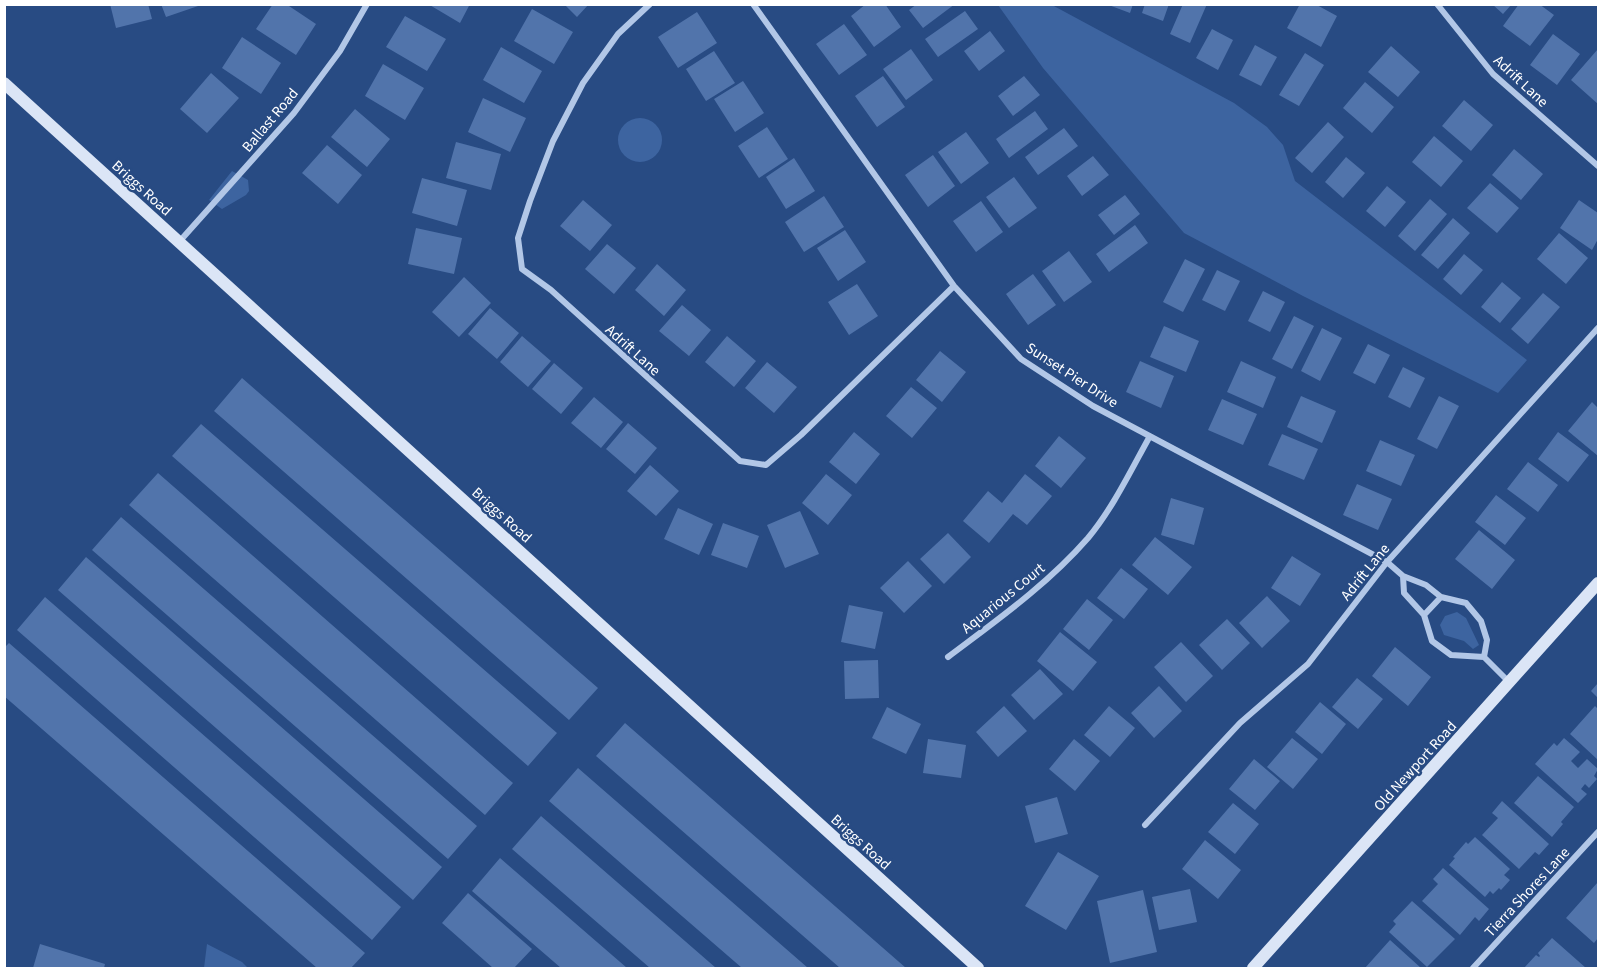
<svg xmlns="http://www.w3.org/2000/svg" width="1603" height="973" font-family="'Source Sans 3',sans-serif">
	<style>
		.green { fill: #3d64a0 }
		.building { fill: #5174ab }
		.lines { fill: none; stroke-linecap: round; stroke-linejoin: round }
		.street { stroke: #b2c7e7; stroke-width: 6 }
		.secondary { stroke: #dbe5f6; stroke-width: 12 }
		.labels { text-anchor: middle; stroke-width: 5; stroke-linejoin: round; paint-order: stroke }
		.street-label { font-size: 15px; fill: #fff; stroke: #284b83 }
	</style>
	<rect width="100%" height="100%" fill="#284b83"/>
	<path class="green" d="M998 5H1052L1234 103 1267 127 1283 145 1295 181 1527 360 1498 393 1303 296 1184 233 1043 68Z
		M618 140a22 22 0 1 1 44 0a22 22 0 1 1-44 0Z
		M232 171 248 180 249 191 246 195 222 209 209 200Z
		M1457 612 1466 618 1479 645 1473 649 1464 641 1444 635 1440 625 1445 616Z
		M207 944 242 962 248 968H204Z"/>
	<path class="building" d="M110 4H148L152 19 116 28Z
		M161 4H201V5L166 17Z
		M273 4H286L316 24 296 55 256 29Z
		M428 4H470L460 23Z
		M564 4H589L577 17Z
		M866 4H885L901 27 874 47 851 16Z
		M917 4H955L923 28 909 10Z
		M1106 4H1133L1130 13Z
		M1145 4H1169L1163 21 1142 13Z
		M1183 4H1207L1190 43 1170 34Z
		M1300 4H1315L1337 16 1321 47 1287 28Z
		M1492 4H1512L1503 14Z
		M1519 4H1539L1554 15 1530 46 1503 26Z
		M532 9 573 32 554 64 514 41Z
		M965 11 978 29 938 57 925 39Z
		M697 12 717 43 678 68 658 37Z
		M405 16 446 39 427 71 386 47Z
		M844 24 867 55 839 75 816 44Z
		M1212 29 1233 40 1218 70 1196 58Z
		M990 31 1005 51 979 71 964 51Z
		M1553 34 1580 54 1557 85 1530 65Z
		M242 37 281 63 261 94 222 68Z
		M1255 45 1277 57 1261 86 1239 75Z
		M1391 46 1420 72 1398 97 1368 72Z
		M501 47 542 71 524 103 483 80Z
		M911 49 933 80 906 100 883 69Z
		M1598 49V104L1571 80Z
		M714 51 735 83 706 101 686 69Z
		M1305 53 1324 65 1299 106 1279 95Z
		M383 64 424 88 405 120 365 96Z
		M211 73 239 98 207 133 180 109Z
		M883 76 905 107 877 127 855 96Z
		M1024 76 1040 95 1013 116 998 96Z
		M743 81 764 113 735 132 714 99Z
		M1365 82 1394 107 1372 133 1343 108Z
		M483 98 526 118 510 152 468 132Z
		M1464 100 1493 125 1471 151 1442 126Z
		M355 109 390 139 367 167 331 137Z
		M1035 111 1048 129 1009 158 996 139Z
		M1328 122 1344 137 1312 173 1295 158Z
		M767 127 788 159 759 178 738 146Z
		M1064 128 1078 146 1038 175 1025 157Z
		M966 132 989 163 961 184 938 152Z
		M1434 136 1463 161 1441 187 1412 162Z
		M456 142 501 154 491 190 446 178Z
		M327 145 362 175 338 204 302 173Z
		M1514 149 1543 174 1521 200 1492 175Z
		M933 155 955 186 928 207 905 175Z
		M1093 156 1109 175 1082 196 1067 176Z
		M1346 157 1365 173 1343 198 1325 182Z
		M794 158 815 191 786 209 766 177Z
		M1014 177 1037 208 1009 228 986 197Z
		M422 178 467 190 457 226 412 213Z
		M1490 183 1519 208 1497 233 1467 208Z
		M1387 186 1406 202 1385 227 1366 211Z
		M1125 195 1140 214 1114 235 1098 215Z
		M824 196 844 227 804 252 785 222Z
		M1430 199 1447 214 1415 251 1398 236Z
		M583 200 612 225 590 251 560 226Z
		M1579 200 1598 213V239L1592 250 1560 228Z
		M981 201 1003 232 976 252 953 221Z
		M1453 218 1470 233 1438 269 1421 255Z
		M1135 225 1148 243 1109 272 1096 254Z
		M416 228 462 238 454 274 408 264Z
		M845 230 866 262 838 281 817 248Z
		M1559 233 1588 258 1566 284 1537 259Z
		M607 244 636 268 614 294 585 269Z
		M1069 251 1092 282 1064 302 1042 271Z
		M1464 254 1483 270 1461 295 1443 279Z
		M1185 259 1205 269 1183 312 1163 302Z
		M657 264 686 290 664 316 635 290Z
		M1217 270 1240 281 1225 311 1202 300Z
		M1033 274 1056 305 1028 325 1006 294Z
		M464 277 491 303 459 337 432 312Z
		M1502 282 1521 298 1500 323 1481 307Z
		M857 284 878 316 849 335 828 302Z
		M1263 291 1285 302 1270 332 1248 321Z
		M1543 293 1560 307 1528 344 1511 329Z
		M682 305 711 330 689 356 659 331Z
		M490 308 519 333 497 359 468 334Z
		M1294 316 1314 326 1292 369 1272 359Z
		M1164 326 1199 341 1186 372 1150 357Z
		M1322 328 1342 338 1320 381 1301 371Z
		M522 336 551 361 528 387 500 362Z
		M727 336 756 361 734 387 705 362Z
		M1368 344 1390 355 1375 384 1353 373Z
		M940 351 966 372 942 402 916 380Z
		M1140 361 1174 376 1161 408 1126 392Z
		M1241 361 1276 377 1263 408 1227 392Z
		M767 362 797 387 774 413 745 388Z
		M554 363 583 388 561 414 532 389Z
		M1403 367 1425 378 1410 408 1388 397Z
		M242 378 598 688 569 720 214 411Z
		M911 387 937 408 912 438 886 416Z
		M1301 396 1336 411 1322 443 1287 427Z
		M1439 396 1459 406 1437 449 1417 439Z
		M594 397 623 422 601 448 571 423Z
		M1222 399 1257 414 1243 445 1208 430Z
		M1592 402 1598 408V456L1568 431Z
		M628 423 657 448 635 474 606 449Z
		M201 424 557 733 528 766 172 456Z
		M854 432 880 454 856 484 829 462Z
		M1558 432 1589 455 1568 482 1538 459Z
		M1282 434 1318 449 1304 480 1268 465Z
		M1059 436 1086 458 1061 488 1035 466Z
		M1380 440 1415 455 1401 486 1366 471Z
		M1528 462 1558 485 1538 512 1507 489Z
		M650 465 679 491 656 516 627 491Z
		M158 473 513 783 485 815 129 505Z
		M826 474 852 495 828 525 802 503Z
		M1025 474 1052 496 1027 525 1013 514 989 543 963 521 988 491 1002 503Z
		M1357 484 1392 499 1378 530 1343 515Z
		M1496 495 1526 518 1505 545 1475 522Z
		M1171 498 1204 508 1194 545 1161 535Z
		M678 508 713 524 699 555 664 539Z
		M800 511 819 554 785 568 767 525Z
		M121 517 477 826 448 859 92 550Z
		M723 523 759 536 747 568 711 555Z
		M1479 530 1515 560 1492 589 1455 559Z
		M948 533 971 557 944 584 920 559Z
		M1155 537 1192 567 1168 595 1132 565Z
		M1292 556 1321 574 1300 606 1271 588Z
		M86 557 442 867 413 900 58 590Z
		M908 561 932 586 904 613 880 588Z
		M1121 568 1148 589 1124 619 1097 598Z
		M1267 596 1290 621 1262 648 1239 623Z
		M45 597 401 907 372 940 17 630Z
		M1087 599 1113 620 1089 650 1063 629Z
		M849 605 883 612 875 649 841 642Z
		M1227 619 1250 643 1222 670 1199 645Z
		M1060 632 1097 662 1073 691 1037 661Z
		M1181 642 1213 676 1186 702 1154 667Z
		M9 643 365 953 351 968H317L4 696V648Z
		M1395 647 1431 677 1408 706 1372 676Z
		M878 660 879 698 845 699 844 661Z
		M1040 669 1063 694 1034 720 1011 695Z
		M1357 678 1383 699 1358 729 1332 707Z
		M1598 683V698L1591 691Z
		M1159 686 1182 711 1154 738 1131 713Z
		M1320 702 1346 724 1322 754 1295 732Z
		M1004 706 1027 731 998 757 976 732Z
		M1109 706 1135 728 1110 757 1084 735Z
		M1595 706 1598 709V760L1570 734Z
		M887 707 921 724 906 754 872 738Z
		M625 723 906 968H840L596 756Z
		M1292 738 1318 759 1293 789 1267 767Z
		M1564 738 1580 752 1571 761 1578 768 1587 759 1598 769 1594 776 1597 779 1589 788 1585 784 1581 789 1587 794 1578 803 1535 764 1554 743 1557 746Z
		M928 739 966 745 961 778 923 773Z
		M1074 739 1100 761 1075 791 1049 769Z
		M1254 759 1280 781 1255 810 1229 789Z
		M578 768 808 968H742L549 801Z
		M1538 776 1574 807 1561 822 1563 824 1552 837 1514 803Z
		M1057 797 1068 834 1035 843 1025 806Z
		M1502 801 1549 844 1539 855 1535 852 1519 869 1482 835 1498 818 1492 813Z
		M1233 803 1259 824 1235 854 1208 832Z
		M541 816 716 968H650L512 849Z
		M1475 837 1510 869 1504 875 1510 880 1501 890 1499 888 1493 894 1490 891 1485 897 1449 865 1455 858 1453 857 1466 842 1468 844Z
		M1205 840 1241 870 1218 899 1182 869Z
		M1058 852 1099 876 1066 930 1025 906Z
		M500 858 627 968H561L472 891Z
		M1443 868 1489 909 1479 921 1475 917 1460 935 1422 901 1438 884 1433 879Z
		M1598 882V938L1594 943 1566 918Z
		M1190 889 1197 922 1159 930 1152 897Z
		M1143 890 1157 952 1110 963 1097 901Z
		M468 893 532 949 514 968H493L442 923Z
		M1412 901 1455 939 1427 967 1389 932 1396 924 1393 921Z
		M1552 938 1586 968H1524L1536 955 1539 957 1540 956 1538 953Z
		M1390 940 1421 968H1365Z
		M40 944 105 964 104 968H33Z"/>
	<g class="lines">
		<path class="street" d="M650 4 618 34 583 83 553 141 530 201 518 238 522 269 551 290 740 461 766 465 801 435 954 286
			M753 4 954 286 1021 359 1093 406 1387 562 1403 576 1426 585 1441 597 1466 603 1481 621 1487 640 1484 657
			M1437 4 1493 74 1598 166
			M179 242 294 113 340 51 367 4
			M1403 576 1404 593 1424 615 1432 641 1451 655 1484 657 1509 682
			M1424 615 1441 597
			M948 657C997 620 1047 585 1088 538 1113 508 1131 470 1150 436
			M1145 825 1240 723 1308 664 1387 562 1598 328
			M1473 968 1598 832"/>
		<path class="secondary" d="M4 83 978 968
			M1253 968 1598 583"/>
	</g>
	<g class="labels">
		<g class="street-label">
			<text transform="translate(1521 81) rotate(43)" y="5">Adrift Lane</text>
			<text transform="translate(270 120) rotate(-50)" y="5">Ballast Road</text>
			<text transform="translate(142 188) rotate(42)" y="5">Briggs Road</text>
			<text transform="translate(633 350) rotate(42)" y="5">Adrift Lane</text>
			<text transform="translate(1072 375) rotate(33)" y="5">Sunset Pier Drive</text>
			<text transform="translate(502 515) rotate(42)" y="5">Briggs Road</text>
			<text transform="translate(1365 572) rotate(-51)" y="5">Adrift Lane</text>
			<text transform="translate(1003 598) rotate(-39)" y="5">Aquarious Court</text>
			<text transform="translate(1415 766) rotate(-48)" y="5">Old Newport Road</text>
			<text transform="translate(861 842) rotate(42)" y="5">Briggs Road</text>
			<text transform="translate(1527 892) rotate(-47)" y="5">Tierra Shores Lane</text>
		</g>
	</g>
	<rect width="1603" height="973" fill="none" stroke="#ffffff" stroke-width="12"/>
</svg>
